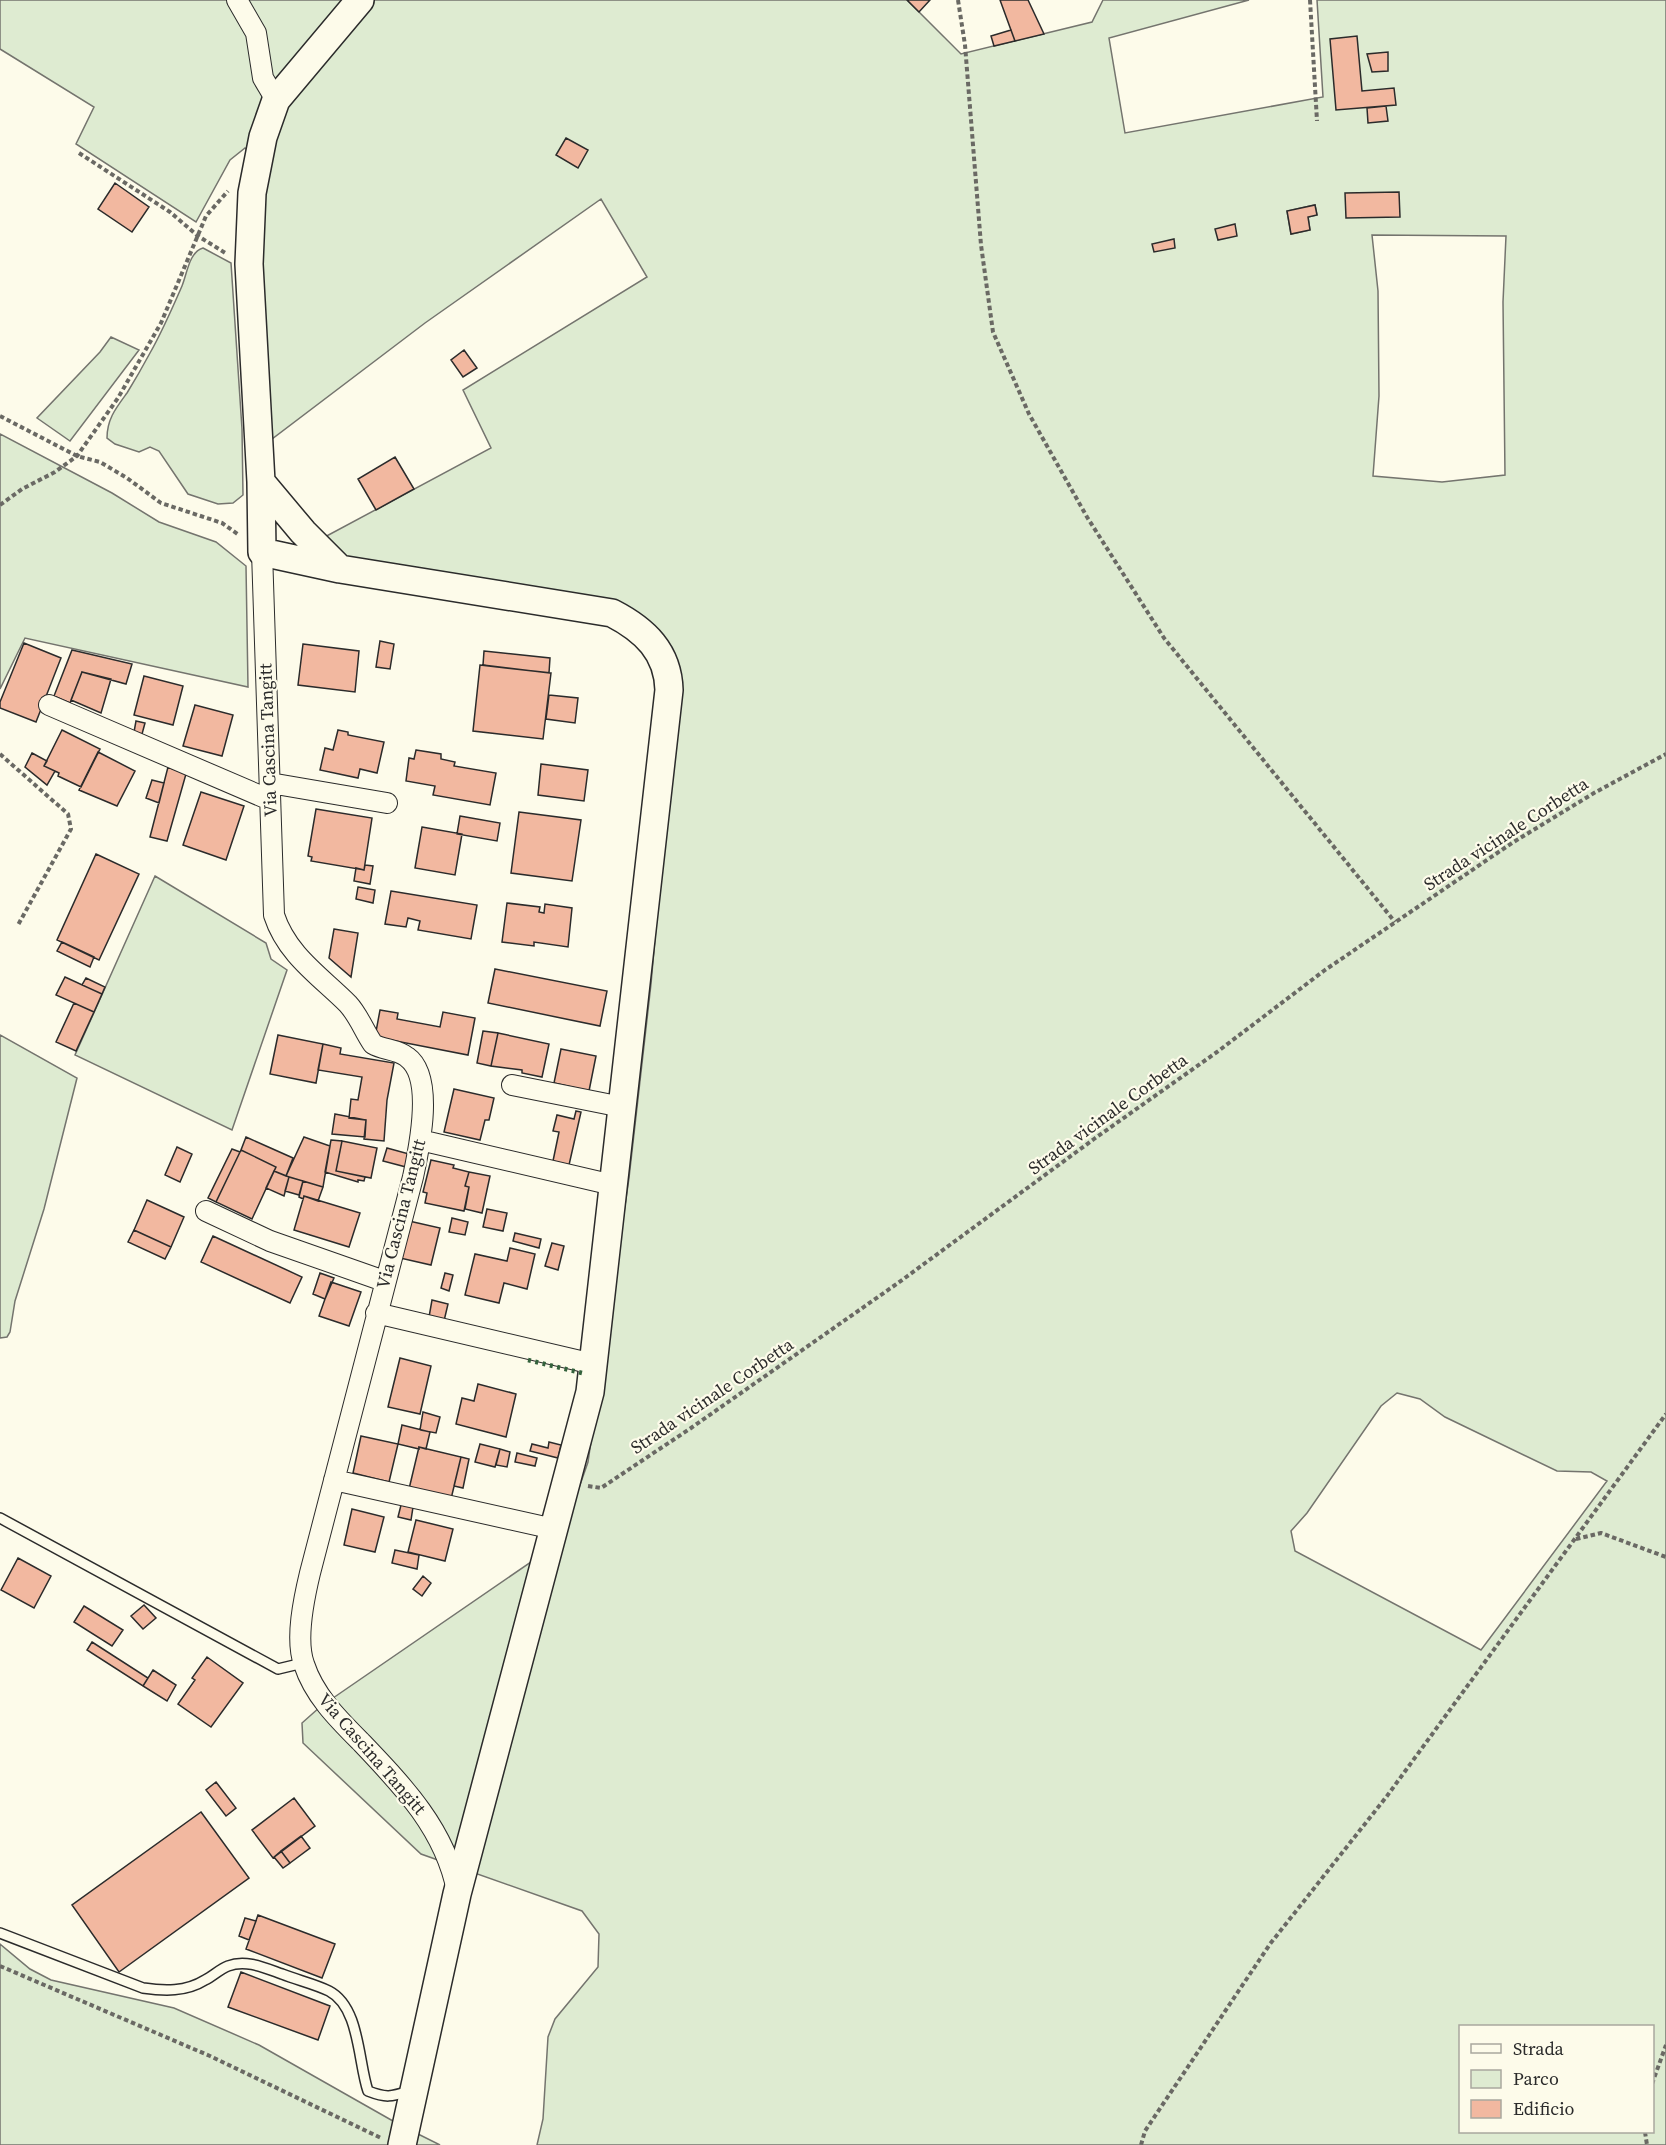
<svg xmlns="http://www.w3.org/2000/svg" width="1666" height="2145" font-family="'Source Serif 4',serif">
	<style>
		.green { fill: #deebd1; stroke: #74746e; stroke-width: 1.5; fill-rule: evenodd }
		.building { fill: #f2b8a0; stroke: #2b2b2b; stroke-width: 1.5 }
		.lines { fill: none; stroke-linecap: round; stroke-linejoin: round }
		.lane-casing { stroke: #2b2b2b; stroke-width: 12 }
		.street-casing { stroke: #2b2b2b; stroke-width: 22 }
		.secondary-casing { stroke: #2b2b2b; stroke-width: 30 }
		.path { stroke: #6a6964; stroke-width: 4; stroke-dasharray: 4.5 3; stroke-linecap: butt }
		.lane { stroke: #fdfbea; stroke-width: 9 }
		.street { stroke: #fdfbea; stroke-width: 20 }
		.secondary { stroke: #fdfbea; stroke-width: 27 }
		.hedge { stroke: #34623c; stroke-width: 4.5; stroke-dasharray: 3 4.5; stroke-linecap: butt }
		.labels { text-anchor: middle; stroke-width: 4.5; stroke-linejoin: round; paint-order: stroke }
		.street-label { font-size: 18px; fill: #2b2b2b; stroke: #fdfbea }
	</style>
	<rect width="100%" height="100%" fill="#fdfbea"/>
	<path class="green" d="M0 0H907L961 54 1092 22 1103 0H1249L1109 38 1125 133 1323 97 1317 0H1666V2145H537L543 2119 548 2037 555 2019 598 1967 599 1934 582 1911 421 1854 303 1743 302 1723 320 1707 560 1542 588 1462 629 1178 651 984 678 676 649 631 346 564 321 539 491 448 463 390 647 277 601 199 425 323 268 442 250 153 245 148 230 160 196 222 76 144 94 107 0 49ZM1315 205 1317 215 1308 217 1310 230 1291 234 1287 211ZM1372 235 1506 236 1503 302 1505 475 1442 482 1373 476 1379 396 1378 291ZM1397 1393 1420 1399 1445 1417 1557 1471 1591 1472 1607 1481 1481 1650 1295 1551 1291 1531 1307 1513 1381 1406ZM1460 2026H1652V2132H1460Z
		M203 248 231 263 242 429 243 495 233 503 218 504 188 494 159 451 150 447 139 452 115 444 107 438C107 419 116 408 127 393 135 380 143 366 150 353 162 332 172 309 182 286 187 274 189 252 203 248Z
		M111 337 139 350 70 441 37 418 100 352Z
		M0 434 112 493 159 522 216 542 246 566 248 687 25 638 0 689Z
		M155 876 266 943 271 959 287 970 232 1130 75 1055Z
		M0 1035 77 1078 44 1209 15 1301 10 1332 7 1337 0 1338Z
		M0 1944 30 1969 51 1980 174 2008 259 2045 400 2125 440 2145H0Z"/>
	<path class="building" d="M907 0H930L919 12Z
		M1000 0H1028L1044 34 1015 41Z
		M1011 30 1015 41 994 46 991 36Z
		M1357 36 1362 91 1394 88 1396 105 1336 110 1330 39Z
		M1388 52V71L1372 72 1367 54Z
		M1386 106 1388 121 1368 123 1367 108Z
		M566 138 588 150 578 168 556 155Z
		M115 183 149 207 132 232 98 209Z
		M1399 192 1400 217 1346 218 1345 193Z
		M1315 205 1317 215 1308 217 1310 230 1291 234 1287 211Z
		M1235 224 1237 236 1218 240 1215 229Z
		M1174 239 1175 248 1154 252 1152 244Z
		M464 350 477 368 463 377 451 360Z
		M395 457 414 489 376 510 358 479Z
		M380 641 394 644 390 669 376 667Z
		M24 643 61 658 36 722 0 708V702Z
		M303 644 359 651 355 692 298 685Z
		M72 650 132 664 126 684 82 672 70 703 54 696Z
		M484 651 550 658 549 673 483 665Z
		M480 665 551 673 543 739 473 731Z
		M82 672 111 679 101 713 71 700Z
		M144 676 183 686 173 725 134 715Z
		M549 695 578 698 575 723 546 719Z
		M195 705 233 715 222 756 183 746Z
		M136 721 145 723 142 734 134 732Z
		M62 730 100 749 81 787 58 776 59 773 44 766Z
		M338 730 348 732V735L384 742 377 773 360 769 358 778 320 770 325 748 333 750Z
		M416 750 441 754V759L455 762 454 766 496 773 490 805 433 795 435 786 406 781 409 758 414 759Z
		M98 752 135 771 117 806 79 790Z
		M32 753 47 761 44 766 55 771 47 785 25 767Z
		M541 764 588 770 584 801 538 795Z
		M168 767 186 774 167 841 150 837Z
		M152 780 164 783 159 803 146 798Z
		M201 792 244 806 226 860 183 845Z
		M316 809 372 818 364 870 311 861 312 857 308 856Z
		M519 812 581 820 572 881 511 873Z
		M460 816 500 823 497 841 457 834Z
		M422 827 462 834 455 875 415 868Z
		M96 854 139 874 99 960 57 940Z
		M365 865 373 866 370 884 354 881 356 868 364 870Z
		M358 887 375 890 373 903 356 899Z
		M391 891 477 905 471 939 418 930 420 921 408 918 406 927 385 924Z
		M507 903 540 907 539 912 544 913 545 904 572 908 568 947 534 942V946L502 942Z
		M334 929 358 933 351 977 329 958Z
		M62 942 94 957 90 967 57 951Z
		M495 969 607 991 600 1026 488 1003Z
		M65 977 102 994 94 1012 56 995Z
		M86 978 105 987 102 994 82 985Z
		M74 1003 94 1012 76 1051 56 1042Z
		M380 1010 398 1013 397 1019 440 1027 443 1012 475 1018 468 1055 375 1037Z
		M483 1031 498 1033 491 1066 477 1063Z
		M498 1033 549 1044 542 1077 522 1073V1070L491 1066Z
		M278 1035 323 1044 316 1083 270 1074Z
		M323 1044 341 1048 340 1054 394 1063 387 1100 384 1141 364 1139 366 1120 349 1118 351 1099 358 1100 362 1077 318 1070Z
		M561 1049 596 1056 589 1091 554 1083Z
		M454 1089 494 1098 489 1120H485L480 1140 444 1132Z
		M576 1111 581 1112 569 1165 553 1161 559 1132 553 1131 557 1115 574 1119Z
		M335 1114 366 1120 365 1137 332 1134Z
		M246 1137 293 1158 286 1176 274 1171 276 1167 241 1150Z
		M304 1137 330 1146 323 1187 286 1176Z
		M331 1140 342 1141 336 1171 365 1177 364 1181 358 1180V1182L325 1172Z
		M342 1141 377 1148 371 1178 336 1171Z
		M177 1147 192 1154 180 1182 165 1175Z
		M387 1148 409 1154 406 1167 383 1161Z
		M232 1149 240 1152 216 1202 208 1198Z
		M241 1150 276 1167 252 1219 216 1202Z
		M431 1160 454 1165 453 1168 469 1172 465 1186 469 1187 464 1211 425 1203 427 1193 423 1192Z
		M274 1171 289 1177 284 1196 266 1188Z
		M469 1172 490 1176 482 1213 465 1209 469 1187 465 1186Z
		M289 1177 303 1181 299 1195 285 1191Z
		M303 1181 323 1187 318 1201 304 1196 303 1199 299 1197Z
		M304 1196 360 1213 349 1247 294 1230Z
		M147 1200 184 1217 171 1247 134 1230Z
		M487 1209 507 1213 503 1231 483 1227Z
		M452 1218 468 1222 465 1235 449 1232Z
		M409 1221 440 1228 431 1265 400 1258Z
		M134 1230 171 1247 165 1259 128 1242Z
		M515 1233 541 1239 539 1248 513 1241Z
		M213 1236 302 1277 290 1303 201 1262Z
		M552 1243 564 1246 558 1270 545 1266Z
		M510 1248 535 1254 527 1289 504 1283 499 1303 465 1295 475 1254 507 1261Z
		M320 1273 334 1278 325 1299 313 1294Z
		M445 1273 453 1275 449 1291 441 1288Z
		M331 1282 361 1292 349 1326 319 1316Z
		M432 1300 448 1304 444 1321 429 1317Z
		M400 1358 431 1366 420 1414 388 1407Z
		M478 1384 516 1394 506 1437 456 1424 462 1398 474 1401Z
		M423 1412 440 1417 436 1433 420 1430Z
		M402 1425 430 1432 426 1449 419 1447V1449L398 1444Z
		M361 1436 398 1444 389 1482 353 1473Z
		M549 1442 561 1445 558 1458 530 1451 532 1444 548 1448Z
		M480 1444 500 1449 495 1467 475 1462Z
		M419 1447 461 1457 451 1499 409 1489Z
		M500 1449 510 1452 507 1467 496 1465Z
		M517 1453 537 1458 535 1466 515 1462Z
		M461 1457 469 1459 463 1488 454 1486Z
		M401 1505 413 1507 411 1520 398 1517Z
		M352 1509 384 1517 375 1552 344 1545Z
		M416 1520 453 1529 445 1561 408 1552Z
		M395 1550 419 1555 417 1569 392 1563Z
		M18 1558 51 1576 34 1608 1 1590Z
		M423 1576 431 1583 422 1596 413 1589Z
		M144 1605 156 1618 143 1629 131 1616Z
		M84 1606 123 1630 112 1646 74 1622Z
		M92 1642 148 1678 143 1686 87 1650Z
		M207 1657 243 1683 211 1727 178 1704 195 1680 192 1678Z
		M153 1670 176 1685 167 1701 143 1686Z
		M216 1782 236 1808 226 1816 206 1790Z
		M294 1798 315 1826 273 1858 252 1830Z
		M201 1812 249 1878 119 1972 72 1905Z
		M301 1836 310 1848 290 1863 281 1851Z
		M281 1851 290 1863 283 1868 274 1857Z
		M258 1915 335 1944 322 1978 246 1949Z
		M245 1918 256 1921 249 1940 239 1936Z
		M241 1972 330 2006 318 2040 228 2007Z"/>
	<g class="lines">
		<g class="lane-casing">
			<path id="lane" d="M0 1518 278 1669 303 1663
				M0 1933 143 1988C164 1991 186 1992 205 1980 213 1976 220 1969 228 1966 246 1959 265 1968 282 1974 297 1980 315 1984 329 1991 360 2007 358 2062 368 2091 386 2098 391 2097 409 2091"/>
		</g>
		<g class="street-casing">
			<path id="street" d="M237 0 256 33 263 78 276 100
				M262 552 274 915C287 955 320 976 348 1004 359 1016 364 1031 373 1044 383 1050 397 1049 407 1057 435 1077 419 1149 413 1177L310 1573C304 1598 295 1639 304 1664 314 1695 337 1718 360 1741 402 1785 445 1829 457 1891
				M49 705 270 800
				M270 783 387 803
				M512 1085 622 1107
				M420 1140 613 1185
				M206 1211 270 1241 384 1281
				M376 1313 593 1364
				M334 1480 554 1529"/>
		</g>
		<g class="secondary-casing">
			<path id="secondary" d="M360 0 276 100 263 137 252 193 249 264 261 482 262 552 340 569 612 613C645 630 668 652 669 690L590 1392 457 1894 402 2145
				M261 482 303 532 340 569"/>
		</g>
		<path class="path" d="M958 0 965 45 981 245 993 332 1029 414 1087 517 1164 638 1395 922
			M1310 0 1317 121
			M79 153 170 212 198 236 227 254
			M0 416 77 456 100 462 127 478 161 503 222 523 239 535
			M0 505 22 489 55 472 77 456 118 398 161 323 206 216 228 191
			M0 754 68 814 71 829 18 925
			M588 1486 601 1488 691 1428 898 1283 1094 1139 1217 1052 1325 970 1512 843 1594 793 1666 754
			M1576 1539 1601 1533 1666 1557
			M0 1966 210 2056 381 2138
			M1652 2084 1666 2045
			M1645 2132 1647 2145
			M1141 2145 1145 2131 1270 1944 1387 1796 1666 1414"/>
		<use href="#lane" class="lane"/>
		<use href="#street" class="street"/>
		<use href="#secondary" class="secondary"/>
		<path class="hedge" d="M528 1360 582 1373"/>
	</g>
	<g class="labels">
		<g class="street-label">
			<text transform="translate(268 740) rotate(-92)" y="6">Via Cascina Tangitt</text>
			<text transform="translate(1506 834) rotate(-33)" y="6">Strada vicinale Corbetta</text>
			<text transform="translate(1108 1114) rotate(-36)" y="6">Strada vicinale Corbetta</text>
			<text transform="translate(401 1214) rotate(-76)" y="6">Via Cascina Tangitt</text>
			<text transform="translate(712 1396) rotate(-34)" y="6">Strada vicinale Corbetta</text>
			<text transform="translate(372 1754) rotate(49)" y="6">Via Cascina Tangitt</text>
		</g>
	</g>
	<rect x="1459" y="2025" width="195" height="108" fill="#fdfbea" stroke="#a9a89e" stroke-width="1.5"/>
	<rect x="1471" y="2044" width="30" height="9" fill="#fdfbea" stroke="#a9a89e" stroke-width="1.5"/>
	<text x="1513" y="2055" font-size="18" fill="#2b2b2b">Strada</text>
	<rect x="1471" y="2070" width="30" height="18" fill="#deebd1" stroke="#a9a89e" stroke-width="1.5"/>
	<text x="1513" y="2085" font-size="18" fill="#2b2b2b">Parco</text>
	<rect x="1471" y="2100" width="30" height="18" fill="#f2b8a0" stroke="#a9a89e" stroke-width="1.5"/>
	<text x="1513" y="2115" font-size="18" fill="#2b2b2b">Edificio</text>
</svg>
